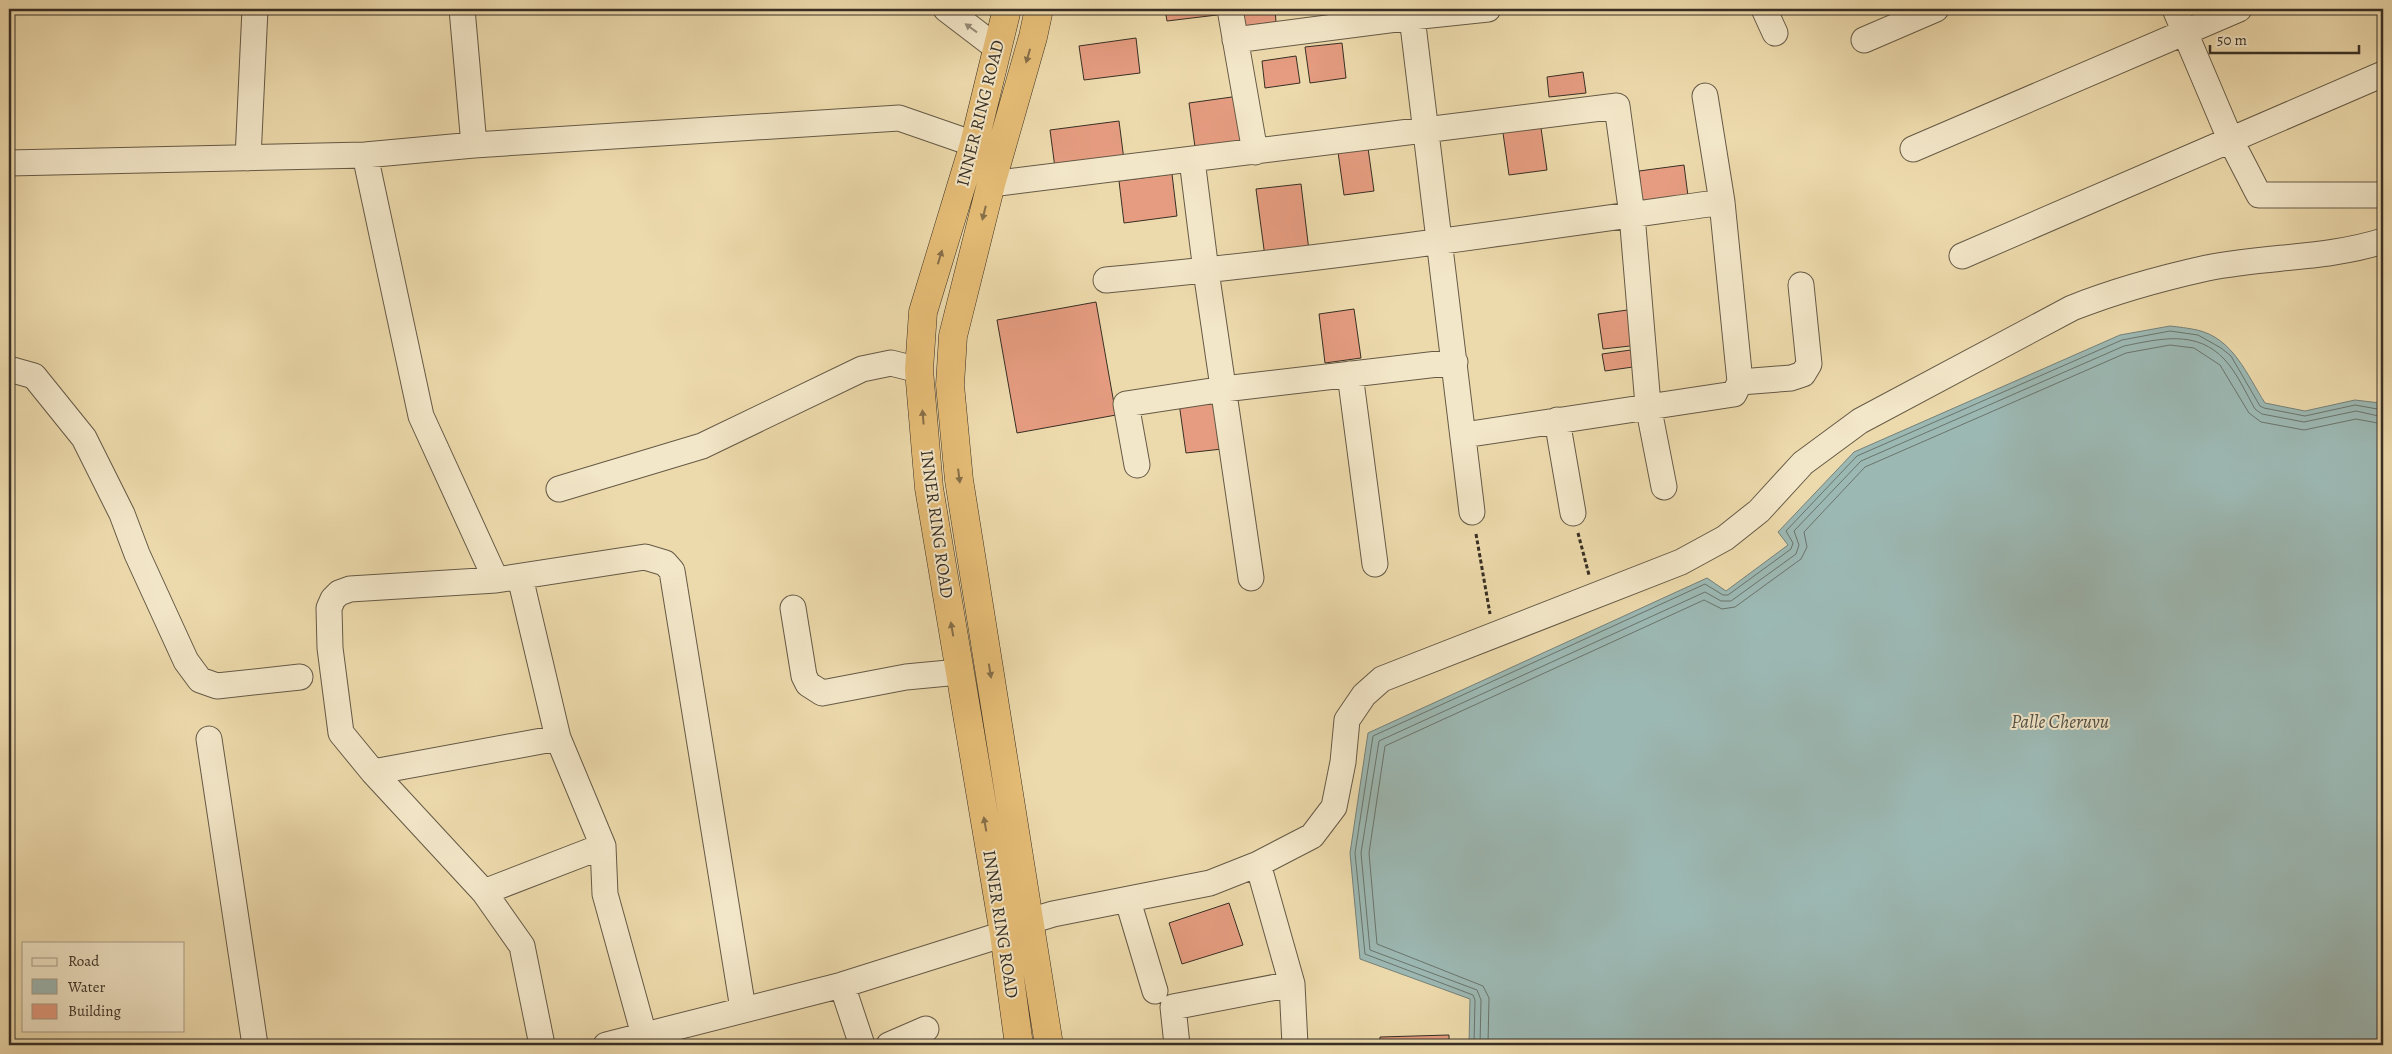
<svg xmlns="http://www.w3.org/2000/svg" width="2392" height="1054" font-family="Alegreya,serif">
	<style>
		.water { fill: #9cb8b3; stroke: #74817a }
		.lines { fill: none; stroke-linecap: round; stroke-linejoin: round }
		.shore { stroke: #6a746c; stroke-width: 1 }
		.building { fill: #e59c80; stroke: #382f24 }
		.minor-casing { stroke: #655a46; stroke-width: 27 }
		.highway-casing { stroke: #382f24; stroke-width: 29 }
		.path { stroke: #382f24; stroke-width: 3; stroke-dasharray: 4 2.5; stroke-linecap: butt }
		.minor { stroke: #f3e7c9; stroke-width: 25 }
		.highway { stroke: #e6bd76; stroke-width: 28 }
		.oneway { fill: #968b76 }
		.oneway2 { fill: #866f49 }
		.labels { text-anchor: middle; stroke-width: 4; stroke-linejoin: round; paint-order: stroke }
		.street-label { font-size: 18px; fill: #382f24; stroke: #f3e7c9 }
		.water-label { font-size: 19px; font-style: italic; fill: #515148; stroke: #f3e7c9 }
	</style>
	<rect width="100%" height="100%" fill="#eddaac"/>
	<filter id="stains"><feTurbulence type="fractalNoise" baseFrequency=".004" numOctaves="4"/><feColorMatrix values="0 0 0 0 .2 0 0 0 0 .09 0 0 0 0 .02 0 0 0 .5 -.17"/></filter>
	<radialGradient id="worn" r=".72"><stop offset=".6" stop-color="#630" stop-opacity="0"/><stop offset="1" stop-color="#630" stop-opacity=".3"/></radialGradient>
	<path class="water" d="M2170 326C2179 327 2188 328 2197 330 2233 338 2247 375 2265 403L2305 411 2355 400 2380 403 2383 408V1045H1469L1470 999 1360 959 1350 853 1368 733 1707 578 1726 591 1788 545 1778 532 1854 452 2120 335Z"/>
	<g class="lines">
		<path class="shore" d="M1474 1045 1475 1000 1473 995 1365 954 1355 853 1373 736 1705 584 1723 595H1728L1791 549 1793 543 1786 531 1857 456 2122 340 2170 331 2198 335 2221 348 2231 356 2260 406 2264 408 2305 416 2355 405 2383 410
			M1480 1045 1481 1000 1477 990 1370 950 1361 853 1379 741 1705 592 1721 601H1731L1796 554 1799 545 1794 531 1861 461 2124 346C2159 339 2197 329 2225 360 2237 373 2246 393 2255 409L2262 414 2304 422 2356 411 2383 417
			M1488 1045 1489 998 1483 986 1377 944 1369 853 1385 746 1704 600 1722 609 1735 607 1801 559 1807 547 1804 532 1865 467 2126 353 2170 345 2194 348 2220 365 2249 413 2261 422 2304 430 2356 419 2383 424"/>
	</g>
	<path class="building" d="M1165 9H1216L1217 15 1167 21Z
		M1243 9H1275L1276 22 1245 26Z
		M1136 38 1140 73 1084 80 1079 46Z
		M1342 43 1346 78 1310 83 1305 47Z
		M1296 56 1300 83 1265 88 1262 61Z
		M1583 72 1586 93 1549 97 1547 77Z
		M1239 96 1244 141 1195 147 1189 103Z
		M1119 121 1124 160 1055 168 1050 130Z
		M1540 121 1547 170 1509 175 1502 126Z
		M1368 148 1374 191 1344 195 1338 152Z
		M1684 165 1688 196 1642 202 1639 171Z
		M1172 174 1177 216 1124 223 1119 181Z
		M1301 184 1309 251 1265 257 1256 189Z
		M1096 302 1116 415 1017 433 997 320Z
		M1354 309 1361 358 1325 363 1319 314Z
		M1635 309 1639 345 1603 349 1598 314Z
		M1638 349 1640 366 1605 371 1602 354Z
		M1216 398 1222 449 1186 453 1179 403Z
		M1229 903 1243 945 1182 964 1169 923Z
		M1449 1035V1045H1380V1037Z"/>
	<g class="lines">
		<g class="minor-casing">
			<path id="minor" d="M462 9 474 145
				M946 9 997 48
				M1230 9 1255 152
				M1764 9 1775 33
				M2175 9 2231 141 2259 195H2383
				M1235 40 1412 17
				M1864 40 1936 9
				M1913 149 2239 9
				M365 155 421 416 496 580
				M248 158 255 9
				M1192 160 1206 271 1251 578
				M9 163 365 155 474 145 899 118 974 144 991 184 1617 106 1632 215 1648 405 1664 487
				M1962 256 2383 74
				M1106 280C1312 261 1517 231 1722 202L1705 96
				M9 369 34 376 84 438 122 514 137 554 186 661 200 680 217 686 300 677
				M1350 374 1375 564
				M1740 382 1791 378 1803 374 1809 364 1801 285
				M1557 420 1573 513
				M1464 435 1734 394 1740 382 1722 202
				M1137 465 1126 404 1224 389 1455 362
				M559 489 702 446 862 369 891 363 919 370
				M1472 512 1412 17 1488 9
				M520 577 558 738 603 846 605 894 644 1035
				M793 608 804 676 808 684 822 693 906 677 959 672
				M209 739 255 1045
				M373 772 558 738
				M1258 864 1292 984
				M484 892 603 846
				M1128 901 1155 991
				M842 985 862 1045
				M542 1045 522 946 484 892 373 772 341 733 330 648 329 608 333 599 339 593 350 589 496 580 645 557 665 563 672 571 743 1009
				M606 1045 842 985 1004 934 1030 921 1053 914 1210 883 1258 864 1312 836 1334 807 1343 762 1347 720 1364 695 1382 679 1681 562 1725 538 1759 511 1803 463 1860 421 2072 308C2115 291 2162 278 2207 268 2266 256 2326 259 2383 241
				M889 1045 926 1029
				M1177 1045 1173 1007 1292 984 1295 1045"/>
		</g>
		<g class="highway-casing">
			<path id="highway" d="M1007 9 974 144 923 312 919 370 929 488 1004 934 1019 1045
				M1039 9 1033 37 991 184 953 336 950 385 959 480 1049 1045"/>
		</g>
		<path class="path" d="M1578 533 1589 575
			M1476 534 1490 614"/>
		<use href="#minor" class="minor"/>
		<use href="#highway" class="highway"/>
	</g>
	<defs><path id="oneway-solid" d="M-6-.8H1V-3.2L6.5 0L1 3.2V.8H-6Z" transform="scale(1.25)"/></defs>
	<use class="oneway" href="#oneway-solid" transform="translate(971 28) rotate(-144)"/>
	<g class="oneway2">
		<use href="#oneway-solid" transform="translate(1028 56) rotate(106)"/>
		<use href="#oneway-solid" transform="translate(984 213) rotate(104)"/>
		<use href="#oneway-solid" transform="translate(940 257) rotate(-73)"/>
		<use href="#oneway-solid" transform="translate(923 417) rotate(-95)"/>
		<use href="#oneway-solid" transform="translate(959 476) rotate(83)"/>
		<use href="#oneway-solid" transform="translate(952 629) rotate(-100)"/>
		<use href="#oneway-solid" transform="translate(990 671) rotate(81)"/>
		<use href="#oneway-solid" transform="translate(985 824) rotate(-100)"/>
	</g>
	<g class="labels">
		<g class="street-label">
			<text transform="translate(980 113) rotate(-76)" y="6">INNER RING ROAD</text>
			<text transform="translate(937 524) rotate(82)" y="6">INNER RING ROAD</text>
			<text transform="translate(1001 924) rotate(81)" y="6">INNER RING ROAD</text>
		</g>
		<g class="water-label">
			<text x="2060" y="728">Palle Cheruvu</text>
		</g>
	</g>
	<rect width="2392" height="1054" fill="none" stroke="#eddaac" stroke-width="30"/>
	<rect x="10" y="10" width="2372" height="1034" fill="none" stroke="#382f24" stroke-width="2.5"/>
	<rect x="15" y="15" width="2362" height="1024" fill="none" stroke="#382f24"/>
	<rect x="22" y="942" width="162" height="90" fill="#f3e7c9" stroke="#a89d87"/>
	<rect x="32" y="958" width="25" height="8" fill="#f3e7c9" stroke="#a89d87"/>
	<text x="68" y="966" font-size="15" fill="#382f24">Road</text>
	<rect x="32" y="979" width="25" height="15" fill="#9cb8b3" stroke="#a89d87"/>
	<text x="68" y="992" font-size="15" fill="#382f24">Water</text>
	<rect x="32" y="1004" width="25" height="15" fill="#e59c80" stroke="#a89d87"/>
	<text x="68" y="1016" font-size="15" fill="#382f24">Building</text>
	<path d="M2210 45v8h149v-8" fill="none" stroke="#382f24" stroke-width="2.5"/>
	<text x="2217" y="45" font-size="15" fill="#382f24" stroke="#f3e7c9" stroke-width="4" paint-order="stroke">50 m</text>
	<rect width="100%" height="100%" filter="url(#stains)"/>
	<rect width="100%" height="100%" fill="url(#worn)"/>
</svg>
